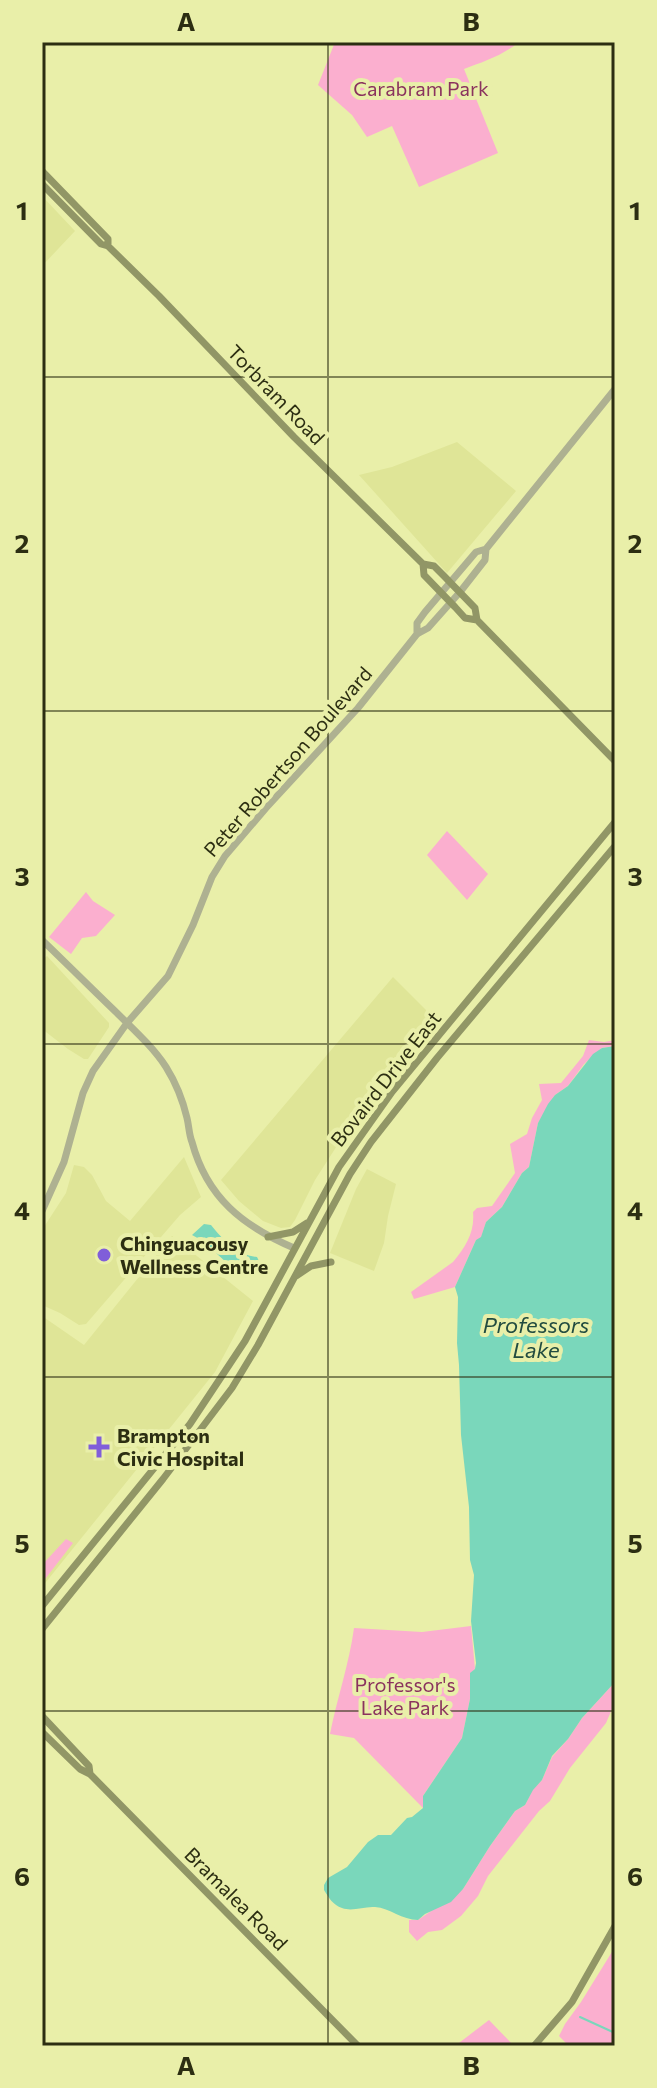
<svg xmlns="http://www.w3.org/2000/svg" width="657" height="2088" font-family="Commissioner,sans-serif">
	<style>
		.built { fill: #dfe597 }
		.green { fill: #fbafcf }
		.water { fill: #7ad7bb }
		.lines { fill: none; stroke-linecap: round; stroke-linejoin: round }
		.stream { stroke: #7ad7bb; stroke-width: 2 }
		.tertiary { stroke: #aeb191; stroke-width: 7 }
		.secondary { stroke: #919666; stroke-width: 7 }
		.grid { fill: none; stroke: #2c2e12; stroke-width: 2; stroke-opacity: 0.55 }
		.poi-dot { fill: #805ed9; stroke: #e9efa9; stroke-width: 3 }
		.labels { text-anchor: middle; stroke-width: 8; stroke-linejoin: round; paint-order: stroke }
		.park-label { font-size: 20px; fill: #8a335e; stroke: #e9efa9 }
		.street-label { font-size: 20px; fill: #2c2e12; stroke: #e9efa9 }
		.poi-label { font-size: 20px; font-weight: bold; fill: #2c2e12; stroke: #e9efa9; text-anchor: start }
		.water-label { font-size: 22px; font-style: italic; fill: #224c40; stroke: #e9efa9 }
		.neatline { fill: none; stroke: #2c2e12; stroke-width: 3 }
		.grid-label { font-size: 26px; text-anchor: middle; font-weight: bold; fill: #2c2e12 }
	</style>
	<rect width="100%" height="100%" fill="#e9efa9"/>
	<path class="built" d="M42 196 75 231 42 266Z
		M457 442 516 491 447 573 359 475 392 467Z
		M47 956 109 1023V1027L88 1059H84L68 1049 42 1029V960Z
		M393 977 436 1020 349 1127 315 1180 295 1220 290 1227 281 1228 263 1221 239 1201 221 1180Z
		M184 1157 201 1197 180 1215 86 1324 79 1325 60 1313 42 1305V1230L66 1193 74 1165 84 1167 92 1175 106 1201 130 1221Z
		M367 1169 396 1184 388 1216 384 1243 374 1271 330 1253 356 1189Z
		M172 1236 253 1301 215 1372 42 1587V1316L84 1345Z"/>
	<path class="green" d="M335 42H519C502 56 483 62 464 69L498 153 419 187 392 126 367 137 352 115 318 85Z
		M447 831 488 874 467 900 427 855Z
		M86 892 93 901 115 915 96 936 82 938 71 954 49 937Z
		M589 1040 604 1042 615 1040V1046L602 1048 584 1064 568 1086 555 1095 538 1123 529 1167 522 1173 502 1207 486 1222 481 1238 476 1240 455 1287 414 1299 411 1292 453 1262C466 1247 475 1231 473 1212L477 1208 492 1206 515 1173 510 1144 527 1134 532 1118 542 1100 539 1084 561 1083 583 1056Z
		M66 1539 73 1543 42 1583V1565Z
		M471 1626 475 1669 470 1674V1699L462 1738 423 1796V1808L354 1738 330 1734C337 1698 349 1665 354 1628L422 1632Z
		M615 1682V1702L606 1723 570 1768 550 1801 539 1811 488 1876 478 1896 461 1916 442 1930 428 1932 417 1941 409 1932V1920H418L463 1889 490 1846 515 1811 525 1805 533 1789 542 1780 552 1757 568 1739 582 1718Z
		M615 1947V2046H569L559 2036 565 2024 581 2002Z
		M489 2020 514 2046H455Z"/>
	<path class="water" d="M615 1046V1682L582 1718 568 1739 552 1756 542 1780 533 1790 525 1805 515 1811 490 1846 463 1889 451 1902 425 1914 418 1920C402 1920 390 1908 375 1907 364 1906 353 1912 342 1908 333 1905 329 1898 324 1890V1885L328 1878 347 1867 368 1842 378 1835H391L407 1818 412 1817 423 1808V1796L462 1738 470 1699V1673L475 1669 476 1663 471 1621 474 1575 470 1560 469 1507 461 1435 459 1365 457 1343 458 1297 455 1287 476 1240 481 1237 486 1222 502 1207 522 1173 529 1167 538 1123 548 1104 555 1095 568 1086 593 1054 602 1048Z
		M204 1224 211 1225C223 1240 237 1255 257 1257L262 1267 259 1274 248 1278 241 1276 203 1241 192 1235Z"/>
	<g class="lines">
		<path class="stream" d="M580 2017 615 2033"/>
		<path class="tertiary" d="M417 634V623L425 612 476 552 486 549
			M42 940C67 964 92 989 117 1013 134 1030 153 1047 166 1067 176 1083 183 1101 187 1118 189 1126 189 1135 192 1142 207 1198 243 1226 294 1248
			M42 1211 64 1162 83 1093 93 1071 127 1023 168 976 193 925 212 877 225 856 266 808 358 708 417 634 428 628 460 592 485 560 486 549 615 389"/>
		<path class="secondary" d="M42 171 108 239V246
			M42 184 101 244 108 246 159 296 294 437 423 564 434 566 444 576 475 608 477 620 615 761
			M423 564 424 575 455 607 465 618 477 620
			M268 1237 293 1232 307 1223
			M296 1276 311 1266 331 1262
			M42 1606 190 1424 245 1341 339 1167 392 1092 615 822
			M42 1629 163 1479 232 1388 258 1345 350 1174 371 1142 437 1058 615 846
			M42 1716 89 1766 90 1774
			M42 1732 80 1769 90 1774 358 2046
			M534 2046 572 2002 615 1926"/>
	</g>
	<path class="grid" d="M328 42V2046M42 377H615M42 711H615M42 1044H615M42 1377H615M42 1711H615"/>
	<g class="poi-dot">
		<circle cx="104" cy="1255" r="8"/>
		<path d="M95 1435h8v8h8v8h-8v8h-8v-8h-8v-8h8z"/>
	</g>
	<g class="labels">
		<g class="park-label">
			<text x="421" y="96">Carabram Park</text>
			<text x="405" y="1692">Professor's<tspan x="405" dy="23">Lake Park</tspan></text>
		</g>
		<g class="street-label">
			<text transform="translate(276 395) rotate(46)" y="7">Torbram Road</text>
			<text transform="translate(288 762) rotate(-49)" y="7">Peter Robertson Boulevard</text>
			<text transform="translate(386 1079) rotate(-52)" y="7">Bovaird Drive East</text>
			<text transform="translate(236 1899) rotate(45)" y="7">Bramalea Road</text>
		</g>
		<g class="poi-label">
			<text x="120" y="1251">Chinguacousy<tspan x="120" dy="23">Wellness Centre</tspan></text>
			<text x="117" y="1443">Brampton<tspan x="117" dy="23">Civic Hospital</tspan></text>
		</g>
		<g class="water-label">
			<text x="536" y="1333">Professors<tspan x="536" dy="25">Lake</tspan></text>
		</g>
	</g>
	<rect width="657" height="2088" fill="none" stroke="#e9efa9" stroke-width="88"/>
	<rect x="44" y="44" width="569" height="2000" class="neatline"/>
	<g class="grid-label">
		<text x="186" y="31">A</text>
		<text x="471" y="31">B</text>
		<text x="22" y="220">1</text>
		<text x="635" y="220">1</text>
		<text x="22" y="553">2</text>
		<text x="635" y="553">2</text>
		<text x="22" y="886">3</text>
		<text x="635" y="886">3</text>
		<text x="22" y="1220">4</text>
		<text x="635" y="1220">4</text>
		<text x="22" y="1553">5</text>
		<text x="635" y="1553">5</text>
		<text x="22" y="1886">6</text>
		<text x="635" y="1886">6</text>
		<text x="186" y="2075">A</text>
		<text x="471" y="2075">B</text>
	</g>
</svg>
